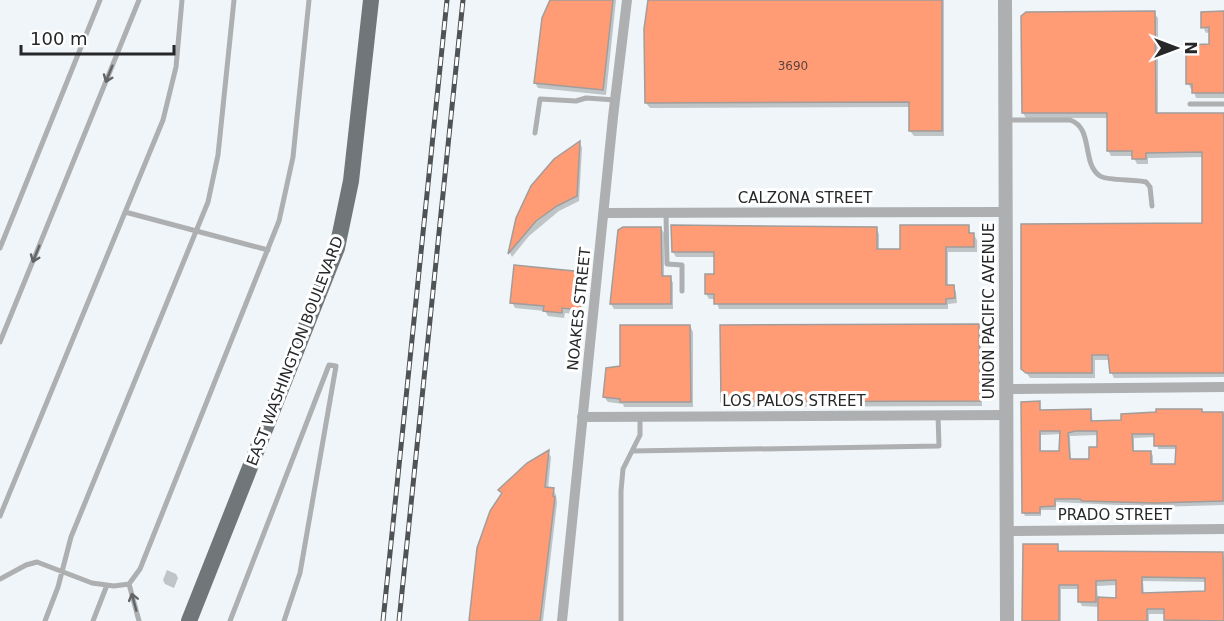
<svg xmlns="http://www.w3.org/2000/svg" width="1224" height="621" font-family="'DejaVu Sans',sans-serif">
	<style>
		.shadow { fill: #0003; fill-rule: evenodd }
		.building { fill: #ff9c76; stroke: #a29c9a; stroke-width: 1.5; fill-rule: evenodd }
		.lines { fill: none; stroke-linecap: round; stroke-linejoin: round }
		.service { stroke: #adafb0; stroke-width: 5 }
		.minor { stroke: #adafb0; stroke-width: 10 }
		.tertiary { stroke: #adafb0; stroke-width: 14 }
		.primary { stroke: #717678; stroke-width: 16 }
		.rail-casing { stroke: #505355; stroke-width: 5 }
		.rail { stroke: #fff; stroke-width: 3; stroke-dasharray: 9; stroke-linecap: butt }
		.oneway { stroke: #626465 }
		.labels { text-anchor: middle; stroke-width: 6; stroke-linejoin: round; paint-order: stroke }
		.number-label { font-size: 12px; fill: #5c443c }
		.street-label { font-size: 15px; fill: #252728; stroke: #fff }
	</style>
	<rect width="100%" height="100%" fill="#eff5f8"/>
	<path class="shadow" d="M551 0H616L606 95 538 88 535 83Z
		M649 0H944V136H914L910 131V107L650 108 646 103Z
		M1154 13 1158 18V115H1224V377L1114 378 1111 372 1110 360H1095V378H1030L1023 368 1203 225V157L1148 158V164H1137L1133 156H1111L1108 150V118H1026L1023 113Z
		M1224 14V98H1196L1193 89H1191L1188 83 1211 46V32L1206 33 1203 27Z
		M580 143 582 148 579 201 559 211 529 236 512 257 510 253 518 218Z
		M968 226 971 235H974L977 240V252H948V286H953L956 292 957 303 948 304V309H719L716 299H709L706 294 716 275 715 257H676L673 252 876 228 879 234V251H901Z
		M661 228 664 233V277H670L673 283V309H614L611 304Z
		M583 274 586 279 582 315 565 313 564 318 548 316 545 311 515 308 512 302Z
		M978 325 981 331 982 406 725 407 722 401Z
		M690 326 693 332V407H624L623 404 608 402 604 397 621 368Z
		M1039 403 1041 411H1091L1093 422H1122L1157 414V411L1224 413V505L1158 507 1056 502V510H1041V516H1025L1023 512ZM1061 434V452H1041V435ZM1098 435 1099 449 1091 460 1071 461 1070 436ZM1156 437 1158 449H1177V465H1153V456L1151 452 1134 453V438Z
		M548 452 551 457 548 489H553L556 495 557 503 543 621H470L503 495 500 490Z
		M1057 546 1060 553 1222 554 1224 557V621H1165V614H1149V621H1098L1099 607 1082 606 1080 602 1079 589H1061V621H1025ZM1143 581 1206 582V592L1144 594ZM1118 585V599H1098L1097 586Z
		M167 570 176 574 178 578 174 588 165 584 163 580Z"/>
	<path class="building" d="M550 0H613L603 90 534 83 542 18Z
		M648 0H942V131H909V102L645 103 644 29Z
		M1155 11 1156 113H1224V373H1110L1108 355H1092V373H1026L1021 369V224L1202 223V152L1146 153V159H1132V151H1107V113H1022L1021 16 1026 12Z
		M1224 11V93H1192V84H1186V45L1209 44V27L1201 28V12Z
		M580 141 577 196 557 206 536 221 508 254 516 218 531 186 554 159Z
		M671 225 877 227V249H900V225H969V233H974V247H946V285H954L955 298 946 299V304H714V294H705V274H714V252H672Z
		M623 227H661L662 276H671V304H610L618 230Z
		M514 265 584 272 580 310 562 308V313L543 311 544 306 510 303Z
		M979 324 980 401 721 402 720 325Z
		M620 325H690L691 402H620V399L603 397 606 368 620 366Z
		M1040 401V410L1091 409V421L1121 420V414L1156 412V409H1202V412H1223V501L1155 503 1082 501 1080 499H1055V506L1040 507V513H1022L1021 402ZM1040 431H1060L1059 451H1040ZM1075 431H1097V447H1089V459H1070L1068 433ZM1132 434H1154V446H1176L1175 464H1151V451H1133Z
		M549 450 545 487 554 488 553 496 555 497 540 621H469L477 548 490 511 502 493 498 490 527 463Z
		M1023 544H1058V551L1223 552 1224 621 1164 620V609H1147V621H1098V597L1116 598V580L1096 581V602H1078V585H1059V621H1022ZM1142 577 1205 578V591L1142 593Z"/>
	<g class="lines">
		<path class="service" d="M1190 104H1224
			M1007 120H1070C1094 128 1081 163 1100 176 1108 181 1135 179 1146 182L1150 187 1152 206
			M535 133 540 99 576 101 586 98 616 100
			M125 212 268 250
			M666 213 667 264 682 265V291
			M0 248 100 0
			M0 342 139 0
			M632 451 939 446 938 415
			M0 516 163 120 176 67 182 0
			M0 579 26 565 37 562 92 583 114 586 129 584 140 569 279 221 293 157 309 0
			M129 584 139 621
			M45 621 58 587 71 537 208 202 218 155 234 0
			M93 621 107 585
			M230 621 329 365 336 366 300 573 284 621
			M621 621V491L623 469 640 435V417"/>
		<path class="minor" d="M604 213 1005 212
			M1006 389 1224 387
			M582 417 1006 415
			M1007 531 1224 529
			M562 621 613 117 627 0"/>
		<path class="tertiary" d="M1005 0 1007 621"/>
		<path class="primary" d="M189 621 337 248 351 181 371 0"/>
		<g class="rail-casing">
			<path id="rail" d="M383 621 447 0
				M399 621 463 0"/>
		</g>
		<use href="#rail" class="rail"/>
	</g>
	<defs><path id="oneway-shaft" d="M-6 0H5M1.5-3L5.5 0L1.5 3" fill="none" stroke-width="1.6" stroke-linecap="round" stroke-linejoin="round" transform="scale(1.5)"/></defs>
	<g class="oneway">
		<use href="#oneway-shaft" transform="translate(109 74) rotate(112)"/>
		<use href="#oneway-shaft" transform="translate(36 254) rotate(112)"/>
		<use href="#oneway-shaft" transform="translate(134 602) rotate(-105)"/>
	</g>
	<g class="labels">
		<g class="number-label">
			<text x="793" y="70">3690</text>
		</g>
		<g class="street-label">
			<text x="805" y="203">CALZONA STREET</text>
			<text transform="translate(579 309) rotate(-84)" y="5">NOAKES STREET</text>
			<text transform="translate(989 311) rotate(-90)" y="5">UNION PACIFIC AVENUE</text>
			<text transform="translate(295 351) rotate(-69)" y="5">EAST WASHINGTON BOULEVARD</text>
			<text x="794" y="406">LOS PALOS STREET</text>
			<text x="1115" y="520">PRADO STREET</text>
		</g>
	</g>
	<g transform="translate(1176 48) rotate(90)" stroke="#ffffff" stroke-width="4.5" paint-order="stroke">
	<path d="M0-4.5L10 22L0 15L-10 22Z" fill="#252728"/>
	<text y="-9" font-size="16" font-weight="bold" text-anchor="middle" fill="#252728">N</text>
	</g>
	<path d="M21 45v9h153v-9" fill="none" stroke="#252728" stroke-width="3"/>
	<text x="30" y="45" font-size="18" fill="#252728" stroke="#ffffff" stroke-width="4.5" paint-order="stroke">100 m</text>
</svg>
